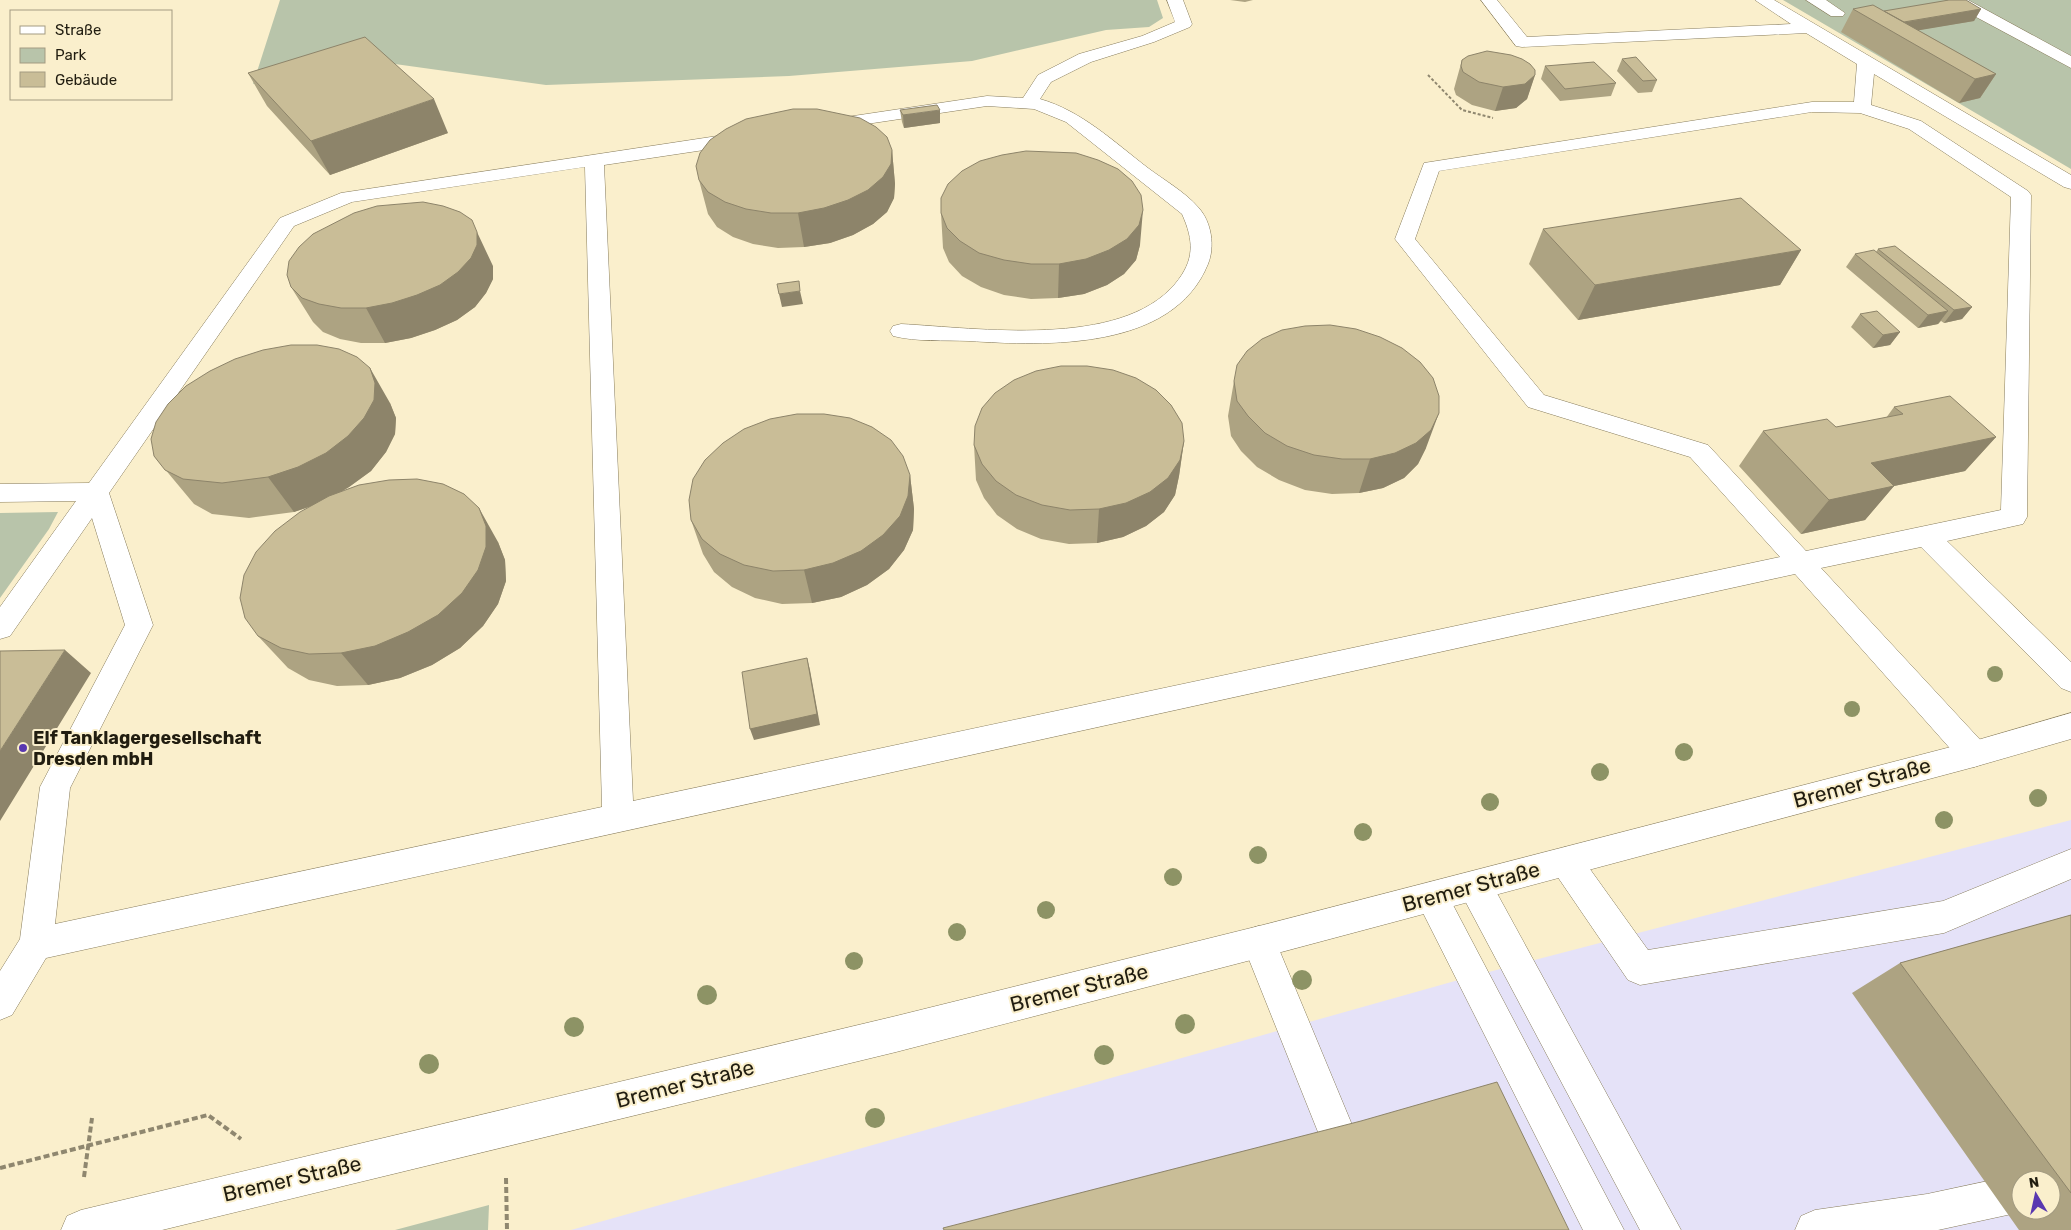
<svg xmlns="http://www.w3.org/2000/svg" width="2071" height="1230" font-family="Rubik,sans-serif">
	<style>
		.commercial { fill: #e5e2f8; fill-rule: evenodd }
		.green { fill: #b8c4aa }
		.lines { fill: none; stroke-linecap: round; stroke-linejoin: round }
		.minor-casing { stroke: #877c5c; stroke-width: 1 }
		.major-casing { stroke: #877c5c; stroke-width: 1 }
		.path-far1 { stroke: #8f876f; stroke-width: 2; stroke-dasharray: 3 2; stroke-linecap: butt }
		.path { stroke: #8f876f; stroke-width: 4; stroke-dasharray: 6 3; stroke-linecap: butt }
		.minor { fill: #fff; fill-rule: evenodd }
		.major { fill: #fff; fill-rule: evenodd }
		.tree { fill: #8d9365 }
		.wall { fill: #ada382; fill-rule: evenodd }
		.shaded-wall { fill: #8d846a }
		.building { fill: #c9bd97; stroke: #8d846a }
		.poi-dot { fill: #5938b0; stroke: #faefcc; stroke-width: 2 }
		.labels { text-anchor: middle; stroke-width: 4; stroke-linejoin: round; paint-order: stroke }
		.poi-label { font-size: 18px; font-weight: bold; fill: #211d10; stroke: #faefcc; text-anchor: start }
		.near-street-label { font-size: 21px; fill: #211d10; stroke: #faefcc }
	</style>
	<rect width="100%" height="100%" fill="#faefcc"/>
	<path class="commercial" d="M2071 820V1230H571L1462 979ZM2021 1180H2051V1210H2021Z"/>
	<path class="green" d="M280 0H1157L1163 18 1149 27 1106 30 972 61 789 76 546 85 395 64 333 66 253 84Z
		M1783 0H2071V169Z
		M58 512 49 529 0 598V513Z
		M489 1205 488 1230H395Z"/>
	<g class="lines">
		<g class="minor-casing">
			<path id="minor" d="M1167 0H1183L1192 24 1190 27 1154 42 1091 62 1051 82 1040 99C1082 111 1114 142 1148 168 1164 180 1185 192 1198 207 1212 222 1215 247 1208 264 1173 351 1046 346 969 341 944 340 917 342 893 336L890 331 893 326 901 324C978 328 1120 349 1175 284 1195 260 1194 241 1182 214L1066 122 1034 109 987 106 826 130 820 129 817 125 820 121 987 96 1023 98 1038 75 1079 54 1142 36 1175 22Z
				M1481 0H1497L1527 37 1791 24 1755 0H1774L2071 175V189L2064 187 1874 74 1871 105 1921 121 2028 191 2031 195 2027 517 2023 524 2014 526 1947 541 2071 662V692L2061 688 1921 547 1821 568 1985 745 1989 754 1985 763 1974 767 1963 763 1795 574 46 958 12 1015 0 1020V971L20 939 40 787 125 625 92 518 10 636 0 639V607L76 501 0 502V484L89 483 280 218 341 193 744 132 751 134 753 138 751 142 744 144 604 165 633 801 1780 557 1690 457 1528 407 1395 239 1424 163 1812 102H1854L1857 64 1806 33 1522 47 1516 46ZM1812 112 1860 113 1909 129 2011 197 2001 510 1806 551 1708 445 1544 395 1415 239 1439 171ZM585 167 602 807 55 924 70 788 153 625 109 493 294 226 352 202Z
				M1806 0H1826L1845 13 1843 16H1831Z
				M1948 0H1968L2071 56V68L1950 3Z
				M1566 847 1577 851 1648 950 1943 901 2071 849V879L1944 933 1640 985 1628 980 1555 873 1550 862 1555 851Z
				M1475 871 1487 875 1681 1230H1640L1463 897 1459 886 1463 875Z
				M1431 882 1443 886 1624 1230H1583L1415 897 1419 886Z
				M1259 926 1271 930 1360 1144 1354 1157 1341 1163 1328 1157 1242 942 1247 930Z
				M2021 1174 2035 1180H2021V1210H2026L2021 1212 1938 1230H1795L1801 1216 1815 1210 1927 1194Z"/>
		</g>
		<g class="major-casing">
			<path id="major" d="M2071 713V739L1974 767 1259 958 896 1052 162 1230H61L67 1216 81 1210 896 1016 1259 926 1974 741Z"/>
		</g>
		<path class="path-far1" d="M1428 75 1462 110 1493 118"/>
		<path class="path" d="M0 1168 208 1115 241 1139
			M84 1177 92 1118
			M506 1178 507 1230"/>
		<use href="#minor" class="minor"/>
		<use href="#major" class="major"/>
	</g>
	<g class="tree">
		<circle cx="1995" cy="674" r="8"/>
		<circle cx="1852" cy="709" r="8"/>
		<circle cx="1684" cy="752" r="9"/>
		<circle cx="1600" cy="772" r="9"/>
		<circle cx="2038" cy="798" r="9"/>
		<circle cx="1490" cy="802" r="9"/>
		<circle cx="1944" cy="820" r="9"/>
		<circle cx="1363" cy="832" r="9"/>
		<circle cx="1258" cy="855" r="9"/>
		<circle cx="1173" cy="877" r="9"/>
		<circle cx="1046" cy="910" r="9"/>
		<circle cx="957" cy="932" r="9"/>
		<circle cx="854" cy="961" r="9"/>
		<circle cx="1302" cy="980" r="10"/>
		<circle cx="707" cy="995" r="10"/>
		<circle cx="1185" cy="1024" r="10"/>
		<circle cx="574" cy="1027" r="10"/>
		<circle cx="1104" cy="1055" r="10"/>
		<circle cx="429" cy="1064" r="10"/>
		<circle cx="875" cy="1118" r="10"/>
	</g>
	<path class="wall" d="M1230 0H1253L1245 2Z
		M1853 9 1884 11 1981 9 1974 21 1918 30 1996 74 1980 98 1959 103 1841 32Z
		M1622 59 1657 80 1652 92 1638 93 1617 71Z
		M1462 60 1535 75 1527 99 1516 108 1495 111 1472 105 1456 95 1454 89Z
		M1545 66 1616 83 1611 96 1560 101 1541 79Z
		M248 73 448 133 330 175 267 106Z
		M900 110 940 123 904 128 902 122Z
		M892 150 895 184 894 198 887 212 873 224 853 235 830 243 804 247 778 248 753 244 733 237 717 227 708 214 699 180Z
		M941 213 1140 245 1136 260 1124 274 1107 285 1084 294 1058 298 1031 299 1004 295 981 287 962 276 949 262 943 248Z
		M1543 229 1801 250 1780 285 1578 320 1529 264Z
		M1878 249 1972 307 1962 319 1944 323 1941 321 1938 324 1918 328 1846 267 1855 254 1876 252Z
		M493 266V279L486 293 475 307 457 320 435 330 411 338 385 343H361L340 339 323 332 313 322 291 287Z
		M1860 314 1900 332 1890 345 1873 348 1851 327Z
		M1234 381 1426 448 1418 464 1404 478 1383 488 1359 493 1332 494 1305 490 1279 480 1257 467 1241 451 1231 436 1228 416Z
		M390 403 396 418 395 434 386 452 371 471 349 487 341 492 498 542 505 560 506 581 498 604 483 626 460 648 432 665 400 678 368 685 337 686 309 680 288 668 258 636 312 506 294 512 249 518 212 514 194 504 154 456Z
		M1894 407 1996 437 1965 471 1894 486 1865 520 1801 534 1739 466 1763 431 1836 427 1886 418Z
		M1184 441 1179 476 1175 495 1164 512 1146 526 1123 537 1097 543 1069 544 1041 539 1017 529 997 515 984 498 976 480 974 445Z
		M910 475 914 509 913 530 904 550 889 569 867 585 841 597 812 603 782 604 755 598 732 587 714 572 703 554 691 520Z
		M2071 915V1230H2019L1852 993 1900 963ZM2021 1180H2051V1210H2021Z"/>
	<path class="shaded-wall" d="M1981 9 1974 21 1897 34 1901 23Z
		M1996 74 1980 98 1959 103 1975 79Z
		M1535 75 1527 99 1516 108 1495 111 1503 87Z
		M434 99 448 133 330 175 311 141Z
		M940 110V123L904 128 903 115Z
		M892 150 895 184 894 198 887 212 873 224 853 235 830 243 804 247 798 213Z
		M1143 210 1140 245 1136 260 1124 274 1107 285 1084 294 1058 298 1059 264Z
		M477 232 493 266V279L486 293 475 307 457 320 435 330 411 338 385 343 366 308Z
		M1801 250 1780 285 1578 320 1595 285Z
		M800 291 803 304 782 307 779 294Z
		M1972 307 1962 319 1944 323 1954 310Z
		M1948 311 1938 324 1918 328 1928 315Z
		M1900 332 1890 345 1873 348 1883 335Z
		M370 368 390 403 396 418 395 434 386 452 371 471 349 487 323 502 294 512 268 477Z
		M1439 413 1426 448 1418 464 1404 478 1383 488 1359 493 1370 459Z
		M1996 437 1965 471 1894 486 1865 520 1801 534 1829 500 1871 463Z
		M1184 441 1179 476 1175 495 1164 512 1146 526 1123 537 1097 543 1099 509Z
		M910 475 914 509 913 530 904 550 889 569 867 585 841 597 812 603 804 570Z
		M479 508 498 542 505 560 506 581 498 604 483 626 460 648 432 665 400 678 368 685 341 653Z
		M65 650 91 673 0 821V751Z
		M807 658 810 670 820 725 754 740 750 729Z"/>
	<path class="building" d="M1949 0H1966L1981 9 1904 22 1884 11Z
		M1873 5 1996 74 1975 79 1853 9Z
		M365 37 434 99 311 141 248 73Z
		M1487 51 1511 55 1522 59 1530 64 1535 70V75L1525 84 1503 87 1479 82 1463 72 1461 66 1462 60 1468 56Z
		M1636 57 1657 80 1643 81 1622 59Z
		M1594 62 1616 83 1565 89 1545 66Z
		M937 105 940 110 903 115 900 110Z
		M793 109H817L860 118 876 127 887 137 892 150 891 164 883 177 868 190 848 200 824 208 798 213H771L746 209 725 202 708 192 699 180 696 166 700 153 710 140 726 129 746 119Z
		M1026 151 1076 153 1098 160 1118 169 1132 181 1141 195 1143 210 1139 225 1127 239 1109 250 1086 259 1059 264H1031L1004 260 979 253 960 241 947 228 941 213V198L948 184 962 171 980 161 1002 155Z
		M1741 198 1801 250 1595 285 1543 229Z
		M423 202 443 206 460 212 472 220 477 232V245L471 258 458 272 440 285 417 295 392 303 366 308H341L319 304 302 298 291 287 287 275 289 261 299 247 313 234 354 213 377 206Z
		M1895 246 1972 307 1954 310 1878 249Z
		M1874 250 1948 311 1928 315 1855 254Z
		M799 281 800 291 779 294 777 284Z
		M1877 311 1900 332 1883 335 1860 314Z
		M1330 325 1356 329 1380 337 1402 348 1420 362 1433 378 1439 396V413L1431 430 1416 443 1395 453 1370 459H1342L1314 455 1287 446 1265 433 1248 416 1237 401 1234 381 1237 365 1247 351 1262 339 1282 330 1305 326Z
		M291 345H317L339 349 357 357 370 368 375 383 374 400 364 418 348 436 326 453 298 467 268 477 222 483 183 479 165 470 154 456 151 439 156 422 168 404 186 386 210 371 235 359 263 350Z
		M1061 366H1087L1113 370 1136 378 1156 390 1171 405 1182 423 1184 441 1180 460 1168 478 1150 492 1126 503 1099 509 1070 510 1042 505 1016 495 996 481 982 464 974 445 975 426 982 408 995 393 1014 380 1036 371Z
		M1950 396 1996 437 1871 463 1894 486 1829 500 1763 431 1827 419 1836 427 1903 414 1894 407Z
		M797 414H824L850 418 872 427 891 440 903 456 910 475 908 496 900 516 883 535 861 551 833 563 804 570 773 571 744 565 720 554 702 539 691 520 689 500 693 479 705 460 723 443 744 429 770 419Z
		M417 479 443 484 464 494 479 508 486 526V547L478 570 462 593 438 615 408 632 375 646 341 653 309 654 281 648 258 636 245 618 240 598 244 575 256 552 275 531 300 512 329 496 359 485 389 480Z
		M65 650 0 751V651Z
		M807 658 817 714 750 729 742 672Z
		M2071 915V1193L1900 963Z
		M1497 1082 1569 1230H944L943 1228 1361 1121Z"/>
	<circle class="poi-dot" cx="23" cy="748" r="5"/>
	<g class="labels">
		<g class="poi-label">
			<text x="33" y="744">Elf Tanklagergesellschaft<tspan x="33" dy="21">Dresden mbH</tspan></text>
		</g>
		<g class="near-street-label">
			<text transform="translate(1862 783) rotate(-15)" y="7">Bremer Straße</text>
			<text transform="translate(1471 887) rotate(-15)" y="7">Bremer Straße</text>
			<text transform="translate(1079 988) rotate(-14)" y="7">Bremer Straße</text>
			<text transform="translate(685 1084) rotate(-14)" y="7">Bremer Straße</text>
			<text transform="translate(292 1179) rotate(-13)" y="7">Bremer Straße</text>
		</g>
	</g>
	<rect x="10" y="10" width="162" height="90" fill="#faefcc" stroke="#a39b81"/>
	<rect x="20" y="26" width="25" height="8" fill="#ffffff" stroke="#a39b81"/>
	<text x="55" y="35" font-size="15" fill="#211d10">Straße</text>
	<rect x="20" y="48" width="25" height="15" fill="#b8c4aa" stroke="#a39b81"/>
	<text x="55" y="60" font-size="15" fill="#211d10">Park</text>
	<rect x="20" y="72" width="25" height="15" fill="#c9bd97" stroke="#a39b81"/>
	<text x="55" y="85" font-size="15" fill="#211d10">Gebäude</text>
	<g transform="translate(2036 1195) rotate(351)"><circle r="24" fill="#faefcc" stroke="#a39b81"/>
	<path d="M0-4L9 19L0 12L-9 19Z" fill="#5938b0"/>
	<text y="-8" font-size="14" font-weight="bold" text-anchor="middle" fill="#211d10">N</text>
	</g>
</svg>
